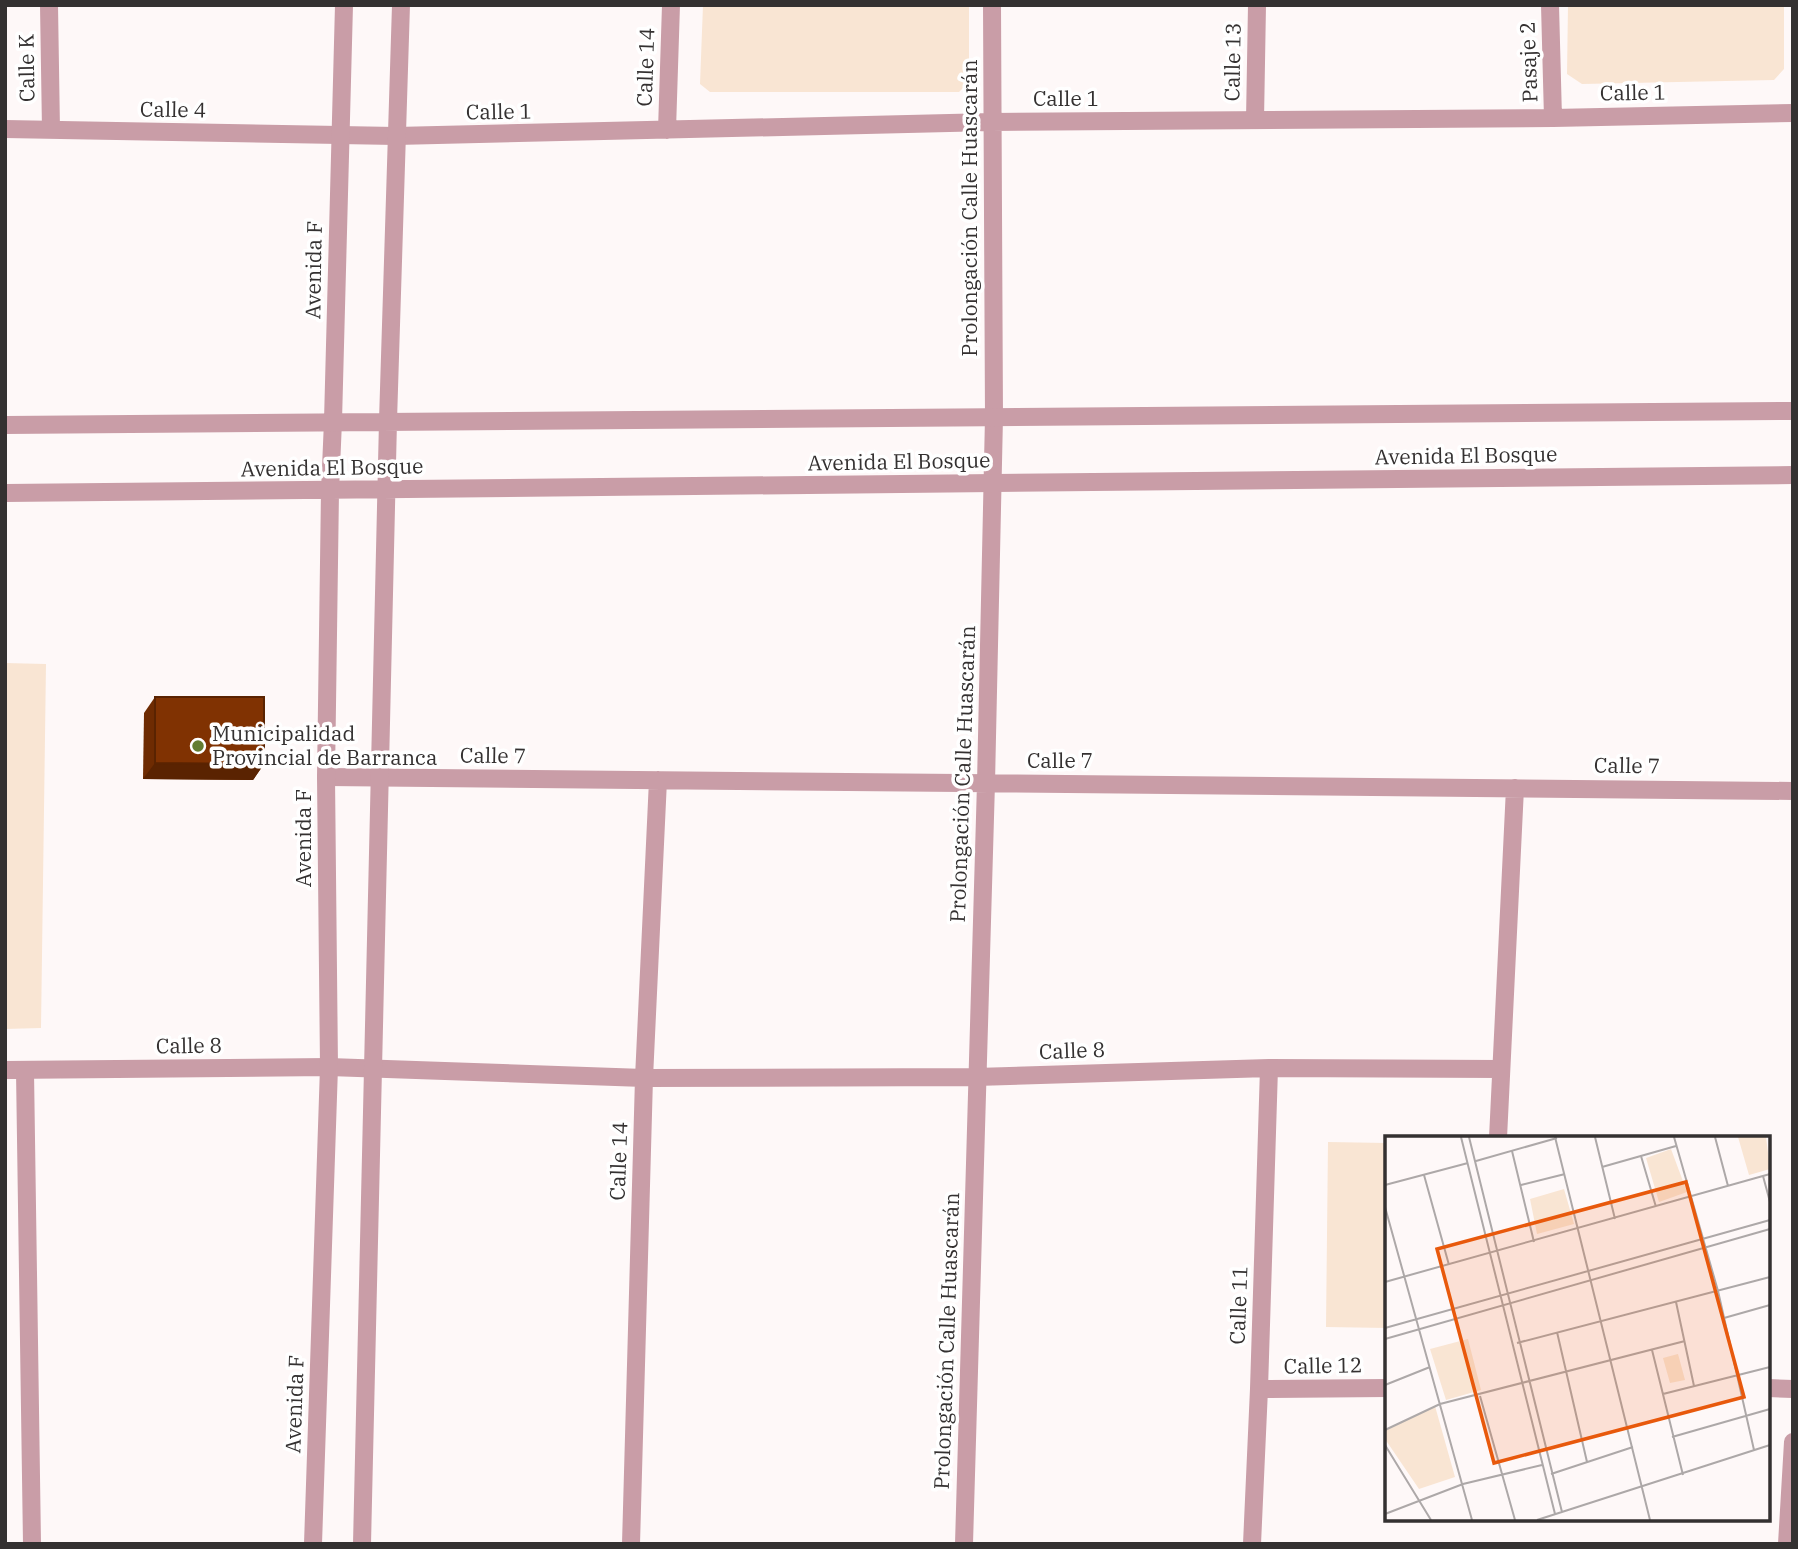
<svg xmlns="http://www.w3.org/2000/svg" width="1798" height="1549" font-family="'IBM Plex Serif',serif">
	<style>
		.green { fill: #f9e5d3 }
		.lines { fill: none; stroke-linecap: round; stroke-linejoin: round }
		.minor { stroke: #c99da7; stroke-width: 18 }
		.tertiary { stroke: #c99da7; stroke-width: 18 }
		.wall { fill: #6e2b02 }
		.shaded-wall { fill: #5a2301 }
		.building { fill: #803202; stroke: #5a2301; stroke-width: 2 }
		.poi-dot { fill: #637d31; stroke: #fff; stroke-width: 2.5 }
		.labels { text-anchor: middle; stroke-width: 7; stroke-linejoin: round; paint-order: stroke }
		.street-label { font-size: 21px; fill: #343131; stroke: #fff }
		.poi-label { font-size: 21px; fill: #343131; stroke: #fff; text-anchor: start }
		.inset-road { fill: none; stroke: #ada8a8; stroke-width: 2 }
		.view { fill: #e8590c; fill-opacity: 0.15; stroke: #e8590c; stroke-width: 3.5 }
		.inset-edge { fill: none; stroke: #343131; stroke-width: 3.5 }
	</style>
	<rect width="100%" height="100%" fill="#fef8f8"/>
	<path class="green" d="M703 5H969V82L959 92H710L700 84Z
		M1568 5H1784V69L1774 80 1582 84 1567 74Z
		M5 663 46 664 41 1028 5 1029Z
		M1328 1142 1387 1143V1328L1326 1327Z"/>
	<g class="lines">
		<path class="minor" d="M49 5 51 130
			M1550 5 1553 118
			M1255 120 1257 5
			M5 129 396 136 991 122 1553 118 1793 113
			M667 130 671 5
			M330 491 333 421
			M326 777 1793 791
			M5 1070 329 1067 644 1078 976 1077 1269 1068 1501 1069
			M25 1071 32 1544
			M1498 1138 1515 788
			M1768 1388 1793 1389
			M1259 1389 1387 1388
			M631 1544 644 1078 658 780
			M964 1544 986 783 994 417 992 5
			M1252 1544 1259 1389 1269 1068
			M1787 1544 1793 1442"/>
		<path class="tertiary" d="M333 421 344 5
			M5 425 1793 411
			M5 493 1793 475
			M313 1544 329 1067 326 777 330 491
			M362 1544 388 421 401 5"/>
	</g>
	<path class="wall" d="M155 697 264 764 253 780 143 779 144 713Z"/>
	<path class="shaded-wall" d="M155 763 264 764 253 780 143 779Z"/>
	<path class="building" d="M155 697H264V764L155 763Z"/>
	<circle class="poi-dot" cx="198" cy="746" r="7"/>
	<g class="labels">
		<g class="street-label">
			<text transform="translate(1233 62) rotate(-89)" y="7">Calle 13</text>
			<text transform="translate(1529 62) rotate(-92)" y="7">Pasaje 2</text>
			<text transform="translate(646 67) rotate(-88)" y="7">Calle 14</text>
			<text transform="translate(27 68) rotate(-91)" y="7">Calle K</text>
			<text transform="translate(1633 93) rotate(-1)" y="7">Calle 1</text>
			<text x="1066" y="106">Calle 1</text>
			<text transform="translate(173 110) rotate(1)" y="7">Calle 4</text>
			<text transform="translate(499 112) rotate(-1)" y="7">Calle 1</text>
			<text transform="translate(970 208) rotate(-90)" y="7">Prolongación Calle Huascarán</text>
			<text transform="translate(314 270) rotate(-89)" y="7">Avenida F</text>
			<text transform="translate(1466 456) rotate(-1)" y="7">Avenida El Bosque</text>
			<text transform="translate(899 462) rotate(-1)" y="7">Avenida El Bosque</text>
			<text transform="translate(332 468) rotate(-1)" y="7">Avenida El Bosque</text>
			<text transform="translate(493 756) rotate(1)" y="7">Calle 7</text>
			<text x="1060" y="768">Calle 7</text>
			<text transform="translate(1627 766) rotate(1)" y="7">Calle 7</text>
			<text transform="translate(963 774) rotate(-88)" y="7">Prolongación Calle Huascarán</text>
			<text transform="translate(304 838) rotate(-90)" y="7">Avenida F</text>
			<text transform="translate(189 1046) rotate(-1)" y="7">Calle 8</text>
			<text transform="translate(1072 1051) rotate(-2)" y="7">Calle 8</text>
			<text transform="translate(619 1161) rotate(-88)" y="7">Calle 14</text>
			<text transform="translate(1239 1305) rotate(-88)" y="7">Calle 11</text>
			<text transform="translate(947 1341) rotate(-88)" y="7">Prolongación Calle Huascarán</text>
			<text transform="translate(1323 1366) rotate(-1)" y="7">Calle 12</text>
			<text transform="translate(295 1404) rotate(-88)" y="7">Avenida F</text>
		</g>
		<g class="poi-label">
			<text x="212" y="741">Municipalidad<tspan x="212" dy="24">Provincial de Barranca</tspan></text>
		</g>
	</g>
	<g transform="translate(1385 1136)">
		<rect width="385" height="385" fill="#fef8f8"/>
		<path d="M353 1H381L385 33 364 39ZM286 13 302 56 274 66 261 22ZM179 53 189 88 152 98 145 63ZM83 203 96 254 61 264 45 213ZM293 218 300 244 285 247 278 222ZM50 270 70 341 34 353 0 303V295Z" fill="#f9e5d3"/>
		<path class="inset-road" d="M76 1 170 378M84 1 177 376M170 1 265 384M210 1 230 83M289 1 333 155 369 314M330 1 343 50M127 15 149 106M256 20 271 71M91 25 172 2M217 31 291 10M39 39 64 129M378 40 385 66M0 49 83 27M136 49 180 38M0 71 87 384M0 146 385 38M291 166 309 250M339 182 385 169M0 192 385 84M172 196 202 326M0 203 385 93M132 207 385 141M267 214 298 339M0 249 45 231M278 258 385 231M95 260 130 384M0 294 55 268 300 205M287 301 385 273M0 309 46 384M166 338 248 311M0 378 78 348 157 329M152 384 385 309"/>
		<path class="view" d="M301 46 359 261 109 327 52 113Z"/>
		<rect width="385" height="385" class="inset-edge"/>
	</g>
	<rect width="1798" height="1549" fill="none" stroke="#343131" stroke-width="14"/>
</svg>
